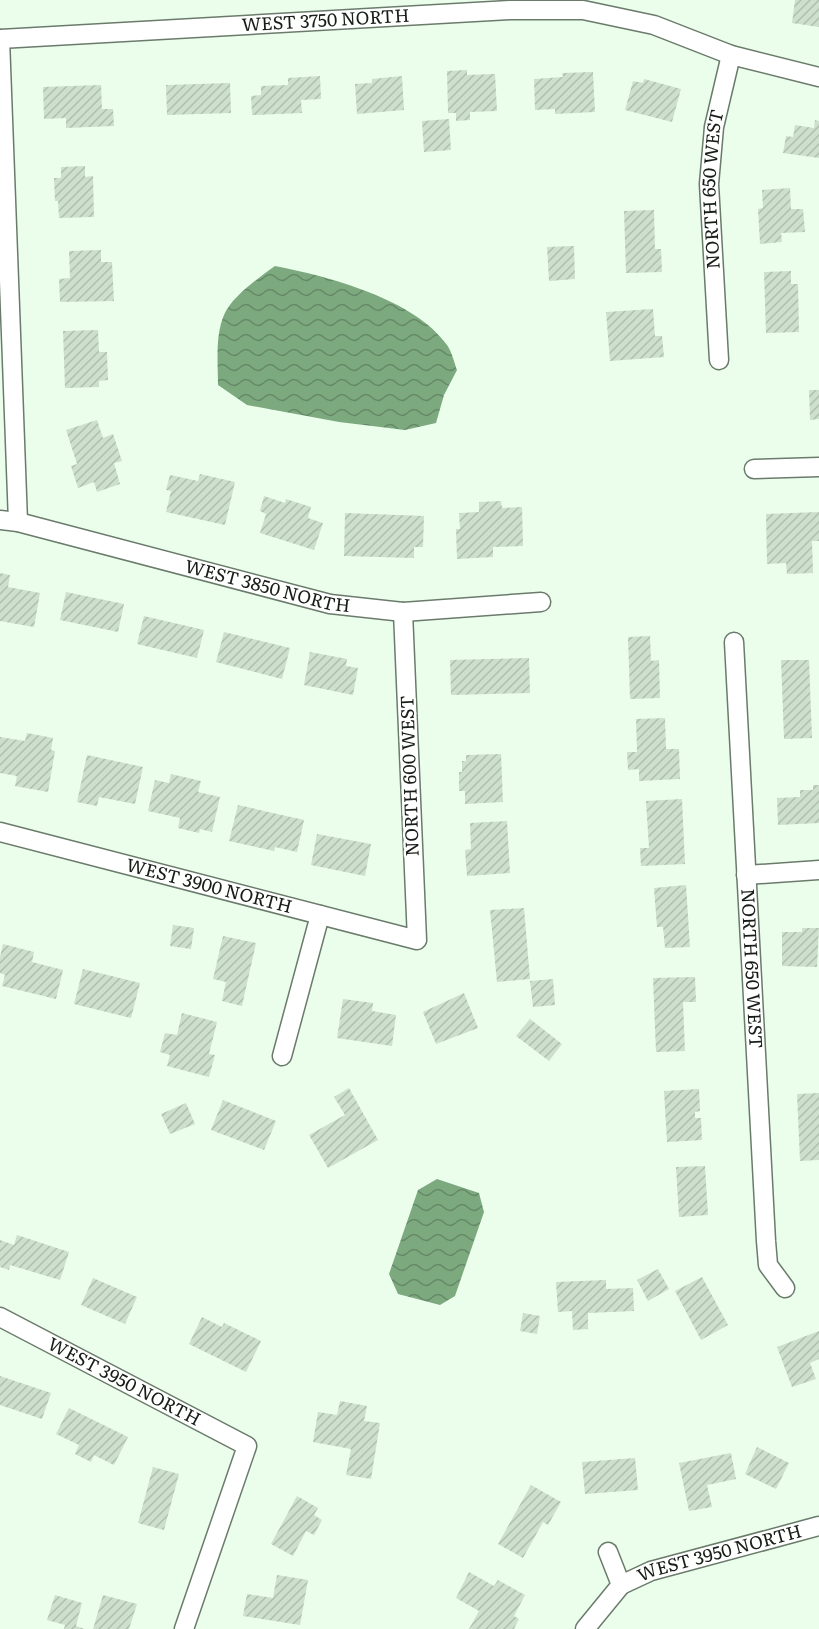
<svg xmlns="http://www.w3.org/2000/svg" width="819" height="1629" font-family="Literata,serif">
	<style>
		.water { fill: url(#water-waves) }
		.building { fill: url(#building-hatch) }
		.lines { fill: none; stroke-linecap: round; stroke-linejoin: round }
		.minor-casing { stroke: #6a7b6b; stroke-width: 21 }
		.minor { stroke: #fff; stroke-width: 18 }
		.labels { text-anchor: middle; stroke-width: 4.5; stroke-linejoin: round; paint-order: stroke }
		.street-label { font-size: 18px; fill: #171d17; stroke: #fff }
	</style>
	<defs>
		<pattern id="water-waves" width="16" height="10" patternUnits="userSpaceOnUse" patternTransform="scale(1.5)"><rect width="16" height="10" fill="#7da97f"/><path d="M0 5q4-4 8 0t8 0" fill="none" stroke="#658967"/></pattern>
		<pattern id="building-hatch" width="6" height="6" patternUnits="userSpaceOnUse" patternTransform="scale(1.5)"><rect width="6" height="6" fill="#cddfcd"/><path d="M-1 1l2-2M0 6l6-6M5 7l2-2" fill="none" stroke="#afbfaf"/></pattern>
	</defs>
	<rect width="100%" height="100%" fill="#ebfeec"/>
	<path class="water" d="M275 266C327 276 415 299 447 345 452 352 454 362 457 370L444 395 436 423 405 430 339 422 247 405 218 385C218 363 215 336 224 315 232 296 260 277 275 266Z
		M437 1179 479 1193 484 1212 455 1296 440 1305 398 1294 389 1274 418 1190Z"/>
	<path class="building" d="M795 0H819V27L792 23Z
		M467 70V75L495 74 497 111 470 112V120L456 121V113H448L447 71Z
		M593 72 595 112 555 114V109L535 110 534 79 563 77 562 73Z
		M320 76 321 99 301 100 302 113 252 115 251 96 261 95V86L288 85V78Z
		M402 76 404 110 357 114 355 84 372 83V79Z
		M644 79 681 89 672 122 625 110 633 81 643 83Z
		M230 83 231 113 167 115 166 85Z
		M101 85 102 109H113L114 126 66 128V118L44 119 43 87Z
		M449 119 451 150 424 152 422 121Z
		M815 120 819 121V158L783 153 786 136 793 137 795 125 814 128Z
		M85 166V177L93 176 94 217 59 218 58 201H55L54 178H61V167Z
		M790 188 791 209H803L805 232 781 233 782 242 760 244 758 209 763 208 762 190Z
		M654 210 655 249H661L662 272 626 273 624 211Z
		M574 246 575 279 549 281 547 247Z
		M101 250V262H112L114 301 60 302 59 279 70 278 69 251Z
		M791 271V284H798L799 332 766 333 764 272Z
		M653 309 655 336H662L664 357 610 361 606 312Z
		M98 330 99 352H107L108 380 99 381V387L65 388 63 331Z
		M809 390H819V419L810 420Z
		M97 420 103 438 113 434 122 461 114 463 120 484 97 492 94 482 78 488 71 466 77 464 66 430Z
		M200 474 235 482 225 525 166 512 171 491 166 490 170 475 198 481Z
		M264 496 285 503 286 499 311 507 308 518 323 523 314 550 260 533 266 514 260 511Z
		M501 501 502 508 522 507 523 546 493 547V557L457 559 456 529H460L459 513 479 512V502Z
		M819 512V541H812L813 573 787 574 786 563 767 564 766 514Z
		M345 513 424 516 423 547H414V558L344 556Z
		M0 573 10 575 8 587 40 593 34 627 0 621Z
		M66 592 124 604 118 632 60 620Z
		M144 616 204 630 197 658 137 644Z
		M224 632 290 648 282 679 216 662Z
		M650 636 651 661 659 660 660 698 630 699 628 637Z
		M310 652 347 659 346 666 358 668 353 695 304 685Z
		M529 658 530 693 451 695 450 660Z
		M781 660H809L812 738 784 739Z
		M665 718 666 749H679L680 779 639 781V769L628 770 627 752H637L636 719Z
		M27 733 53 738 51 750 55 751 48 792 15 786 17 776 0 773V737L25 741Z
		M501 754 503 802 465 804V791H459V772H462V761H466V755Z
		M87 755 143 767 135 804 99 797 97 806 77 802Z
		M171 774 201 781 198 792 220 797 212 832 200 829 199 833 178 828 180 818 148 811 155 780 169 783Z
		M813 785H819V823L778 825 777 798 800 797V790H813Z
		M682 799 685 864 641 866 640 848H649L646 801Z
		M238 805 304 820 297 852 275 847 274 851 229 841Z
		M507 821 510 873 467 876 465 850 471 849 470 823Z
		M317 834 371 844 365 876 311 865Z
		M686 885 690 947 665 948 663 927H657L654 888Z
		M524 908 530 979 497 982 490 910Z
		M173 925 194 928 191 949 170 946Z
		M802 928H819L817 967 782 966V932H802Z
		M223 936 256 943 242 1006 222 1001 226 982 213 979Z
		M3 944 34 952 32 962 63 970 56 999 2 986 5 975 0 973V957Z
		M83 969 140 983 131 1018 74 1004Z
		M695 977 696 1002H683L685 1051 656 1052 653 978Z
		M553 979 555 1005 533 1007 530 981Z
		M464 993 478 1028 436 1044 423 1012Z
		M343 999 373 1003 372 1011 396 1015 392 1046 337 1038Z
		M182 1013 217 1022 209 1054 215 1055 209 1077 167 1066 170 1055 160 1052 165 1033 177 1035Z
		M530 1019 562 1044 549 1061 516 1036Z
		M349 1088 378 1140 328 1168 309 1135 345 1115 334 1097Z
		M699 1089 700 1111 695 1112V1118H701L702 1140 667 1142 664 1091Z
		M819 1093V1160L800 1161 797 1094Z
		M223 1100 276 1121 264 1150 211 1130Z
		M186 1103 195 1124 170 1134 161 1114Z
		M705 1166 708 1215 679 1217 676 1167Z
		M17 1235 69 1252 60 1280 10 1265 9 1270 0 1267V1240L14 1245Z
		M658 1269 669 1289 648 1301 637 1280Z
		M702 1277 728 1325 701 1340 675 1291Z
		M93 1278 137 1297 125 1324 81 1305Z
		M606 1280V1289L633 1288 634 1311 588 1313V1329L573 1330 572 1311 558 1312 556 1282Z
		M523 1313 540 1316 537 1334 520 1331Z
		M202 1317 222 1327 224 1323 261 1341 246 1372 189 1344Z
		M819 1331V1359L810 1363 816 1379 792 1387 777 1347Z
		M0 1376 51 1393 42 1419 0 1405Z
		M340 1401 367 1406 364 1421 380 1423 371 1479 346 1475 351 1449 313 1442 318 1412 337 1415Z
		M69 1408 128 1437 114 1465 94 1455 91 1462 75 1454 79 1445 56 1434Z
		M757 1447 789 1463 776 1489 745 1474Z
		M731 1453 736 1479 707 1485 712 1507 689 1511 679 1463Z
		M635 1458 638 1490 585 1494 582 1462Z
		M153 1467 179 1474 164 1530 138 1523Z
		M531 1485 561 1502 548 1525 543 1522 523 1558 498 1544Z
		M297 1496 318 1508 314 1515 322 1520 314 1535 306 1531 293 1556 271 1544Z
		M469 1572 494 1586 498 1580 525 1595 514 1616 519 1619 514 1629H469L479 1611 456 1598Z
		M277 1575 308 1580 300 1625 243 1616 247 1594 273 1598Z
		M55 1595 82 1603 76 1626 85 1629H64L65 1625 47 1620Z
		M103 1595 137 1604 129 1629H93Z"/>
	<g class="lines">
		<g class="minor-casing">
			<g id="minor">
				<path id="s1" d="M0 39 510 10H583L654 25 731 55 819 77"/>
				<path d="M0 39 18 522"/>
				<path id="s2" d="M719 360 709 184 714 127 731 55"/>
				<path d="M754 469 819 467"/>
				<path id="s3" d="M0 520 18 522 330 604 403 612 541 602"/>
				<path id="s4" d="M734 642 766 1241 768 1265 785 1288"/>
				<path id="s5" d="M0 832 417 940 403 612"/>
				<path d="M746 875 819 870"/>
				<path d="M282 1056 320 915"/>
				<path id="s6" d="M0 1317 247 1446 184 1629"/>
				<path id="s7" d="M621 1585 651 1571 819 1526"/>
				<path d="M585 1629 621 1585 608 1552"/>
			</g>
		</g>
		<use href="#minor" class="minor"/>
	</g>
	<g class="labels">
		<g class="street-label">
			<text dy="6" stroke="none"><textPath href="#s1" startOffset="326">WEST 3750 NORTH</textPath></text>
			<text dy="6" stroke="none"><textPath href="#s2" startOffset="171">NORTH 650 WEST</textPath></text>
			<text dy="6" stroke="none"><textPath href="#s3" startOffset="276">WEST 3850 NORTH</textPath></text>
			<text transform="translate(410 776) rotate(-92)" y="6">NORTH 600 WEST</text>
			<text dy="6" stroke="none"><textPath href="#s5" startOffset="216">WEST 3900 NORTH</textPath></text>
			<text dy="6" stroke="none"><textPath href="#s4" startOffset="327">NORTH 650 WEST</textPath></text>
			<text dy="6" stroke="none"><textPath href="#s6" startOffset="140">WEST 3950 NORTH</textPath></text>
			<text dy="6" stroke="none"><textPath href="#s7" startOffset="104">WEST 3950 NORTH</textPath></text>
		</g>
	</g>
</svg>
